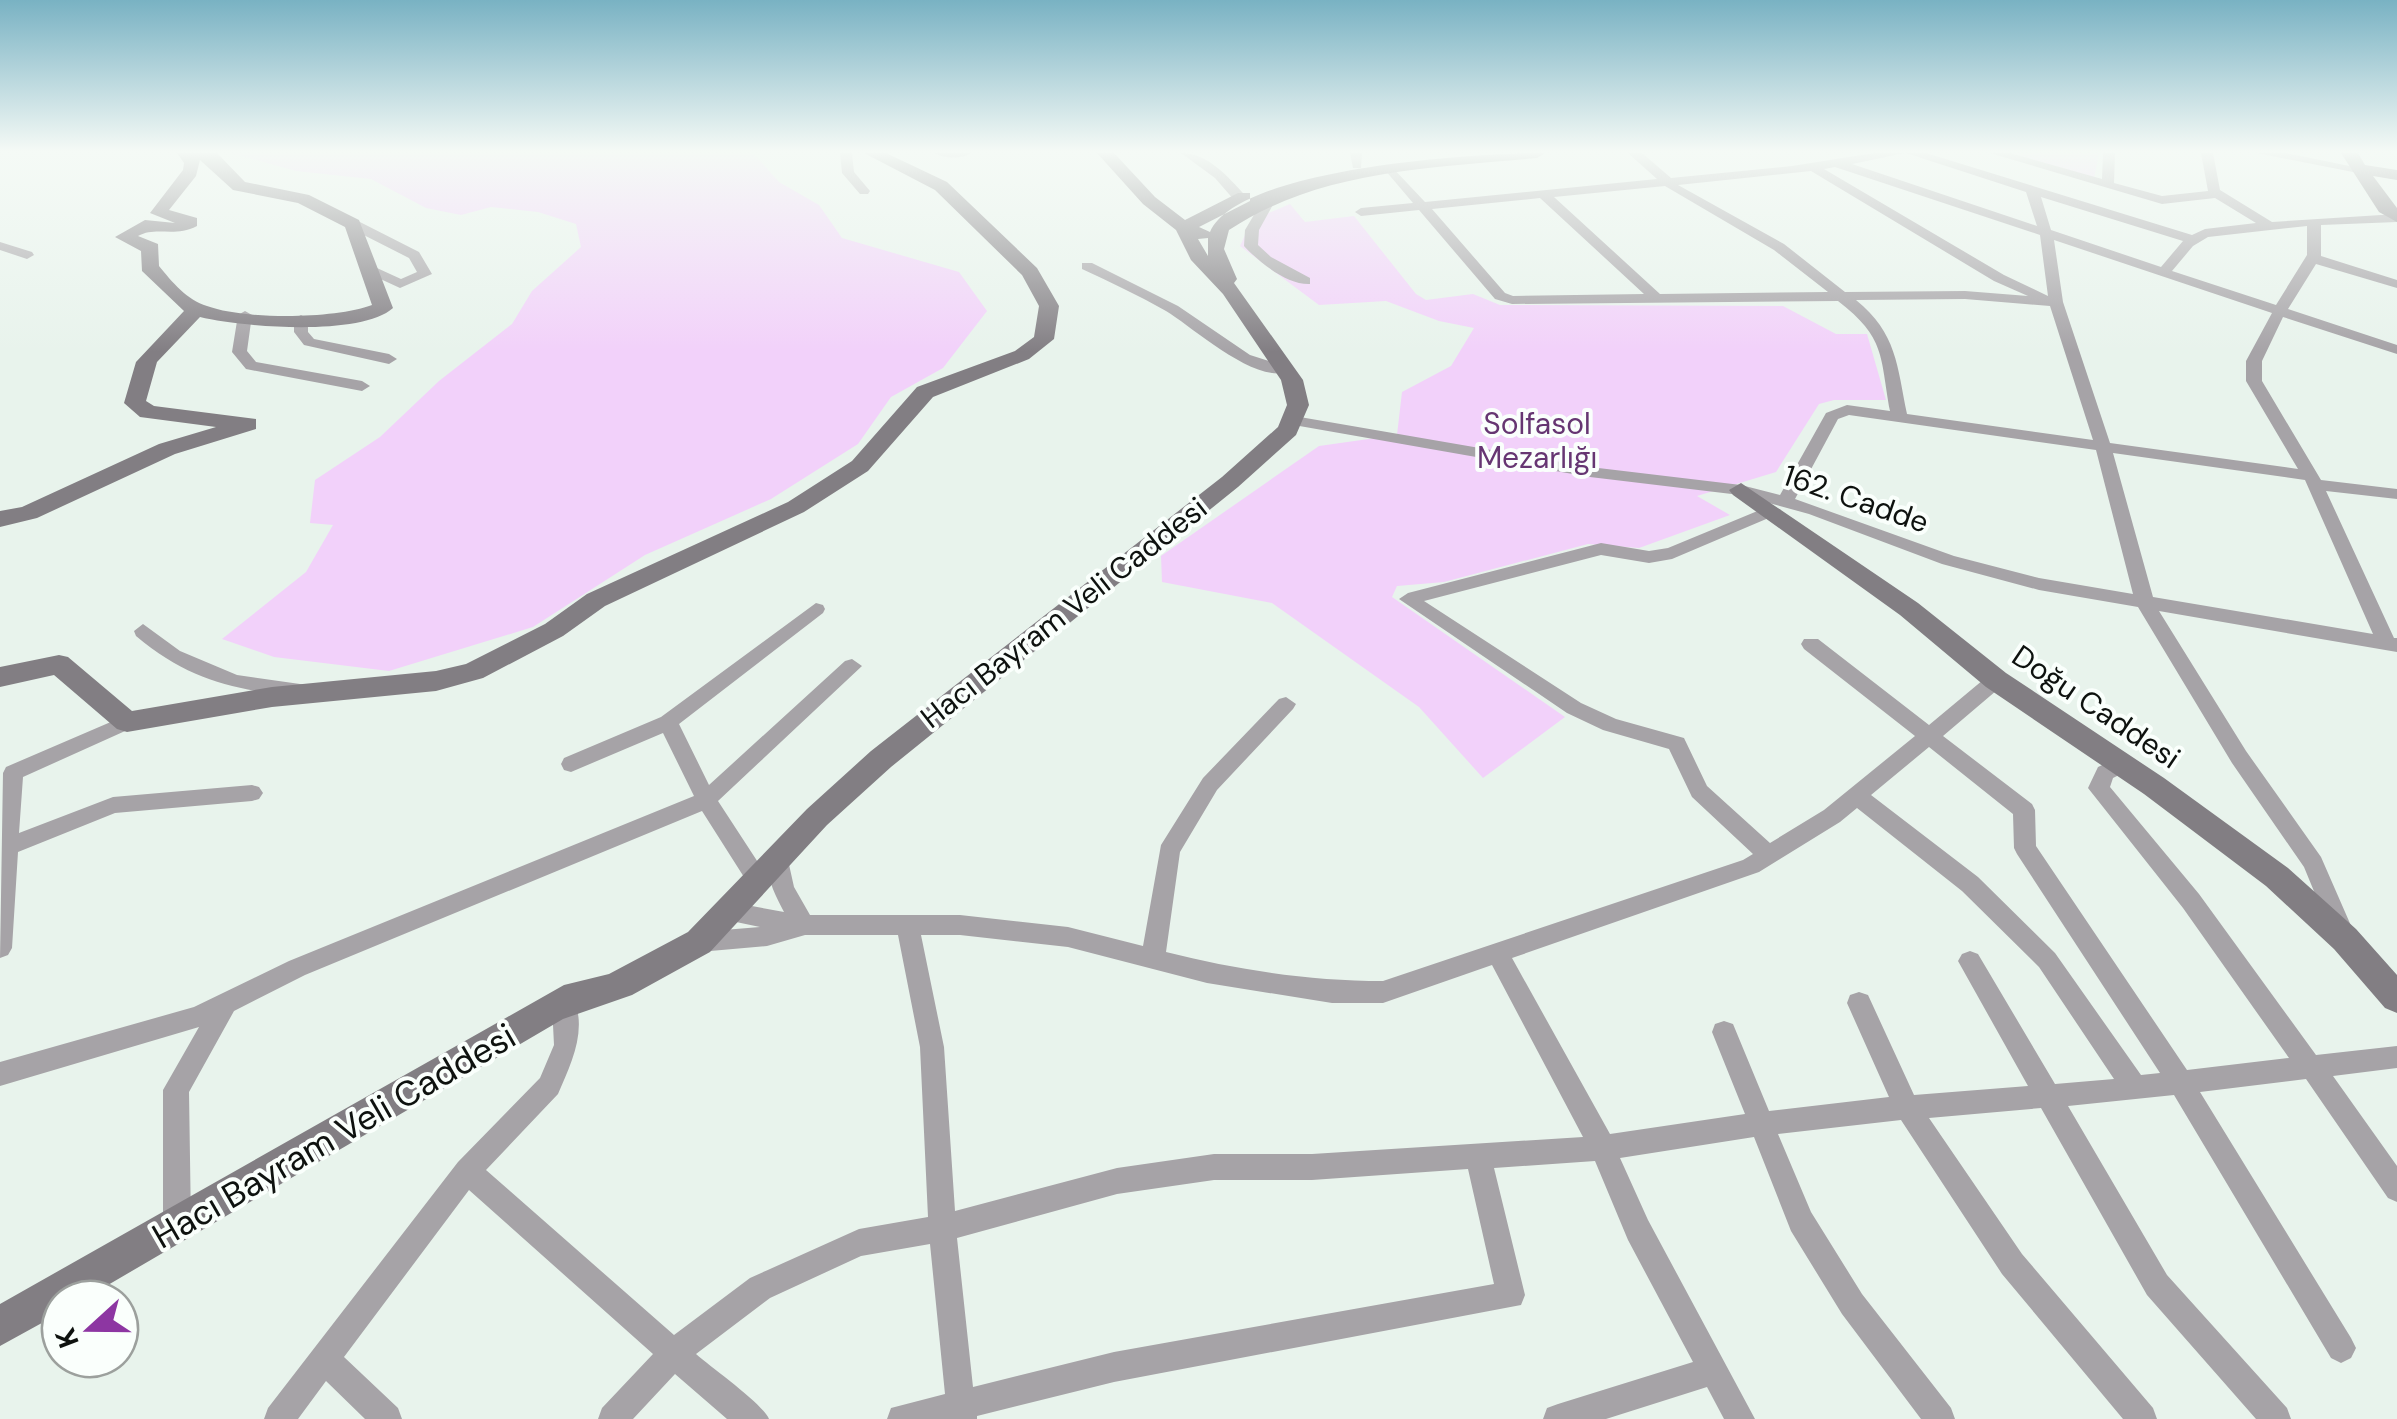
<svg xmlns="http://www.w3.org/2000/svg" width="2397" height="1419" font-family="'DM Sans',sans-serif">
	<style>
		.green { fill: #f2d1fa }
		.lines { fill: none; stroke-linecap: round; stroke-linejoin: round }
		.street { fill: #a6a3a7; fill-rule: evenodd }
		.secondary { fill: #827e83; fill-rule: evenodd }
		.labels { text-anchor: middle; stroke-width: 8; stroke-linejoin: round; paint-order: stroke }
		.park-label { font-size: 30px; fill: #663672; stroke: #fafffc }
		.street-label { font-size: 30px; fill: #0e120f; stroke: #fafffc }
		.near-street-label { font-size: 35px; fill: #0e120f; stroke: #fafffc }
	</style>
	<rect width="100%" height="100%" fill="#e8f3ec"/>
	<path class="green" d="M231 153H753L779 182 819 205 842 238 959 272 987 311 943 368 891 397 858 444 771 499 645 555 533 627 389 671 274 657 222 639 306 572 333 525 310 523 315 480 380 437 439 381 512 324 532 291 581 247 576 224 538 212 491 207 461 215 426 208 371 179 296 171Z
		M2010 153H2099L2094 178Z
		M1290 204 1305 222 1354 216 1416 294 1426 300 1473 294 1500 305 1783 306 1836 334H1867L1886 400H1834L1819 404 1776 472 1697 496 1730 515 1639 548 1588 544 1444 582 1397 586 1392 597 1565 717 1483 778 1419 707 1272 603 1162 582 1161 556 1319 446 1397 435 1402 392 1451 366 1474 328 1439 321 1386 301 1319 305 1240 246 1252 220Z"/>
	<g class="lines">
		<path class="street" d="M840 153H852L854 172 870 191 868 194H860L842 173Z
			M935 153H971C963 159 943 159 935 153Z
			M1181 153C1208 153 1227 176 1245 195V201H1235L1215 178Z
			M1350 153H1362L1361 168H1353Z
			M1628 153H1642L1671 178 1792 166 1874 153H1905L1852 164 2037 226 2026 192 1906 153H1926L2192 235 2205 229 2256 223 2215 198 2162 204 1990 153H2010L2102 179 2103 153H2115L2114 183 2162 196 2208 191 2201 153H2213L2220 190 2272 222 2397 214V222L2321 225V256L2397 280V288L2316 264 2288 309 2397 345V354L2283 317 2262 361V381L2321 480 2397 489V499L2326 491 2394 638H2397V652L2159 611 2246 751 2321 857 2352 928 2348 935 2340 938 2332 935 2304 867 2232 763 2138 607 2039 590 1942 564 1809 514 1740 495 1590 477 1288 424V418L1294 416 1590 467 1741 485 1780 495 1826 413 1847 405 1890 411C1880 356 1886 338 1838 301L1512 304 1495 299 1419 210 1361 216 1355 212 1361 208 1413 203 1385 170 1391 166 1425 202 1657 179ZM1835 167 2040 235 2048 296 2004 275 1824 169ZM1811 171 1994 281 2028 296 1965 291 1845 292 1784 244 1678 185ZM1665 186 1774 250 1828 292 1660 294 1554 197ZM2041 197 2183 241 2161 267 2051 230ZM1540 198 1644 294 1513 296 1505 293 1432 209ZM2307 226V255L2276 305 2172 271 2193 246 2208 237ZM2054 240 2272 313 2246 361V381L2298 469 2110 443 2063 302ZM1965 299 2050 306 2093 440 1907 414C1897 366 1897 333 1856 300ZM1849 415 2096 450 2133 594 2039 578 1954 556 1795 499 1838 419ZM2113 453 2305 480 2373 634 2153 597Z
			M2257 153H2286L2364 169 2358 173Z
			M1264 198 1275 201 1259 230 1258 245 1271 257 1310 278V284C1287 285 1259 262 1244 246L1245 230Z
			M348 221H358L419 252 432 274 400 288 361 270V264L366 263 401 279 417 272 409 258 348 227Z
			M0 242 32 252 34 255 27 259 0 250Z
			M1082 263H1092L1178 306 1250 355 1294 369C1262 391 1193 327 1166 311 1138 295 1110 282 1082 269Z
			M245 311 252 315 247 351 256 362 362 381 370 386 362 391 246 369 232 352 238 315Z
			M301 315 308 319V332L314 339 389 354 397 359 389 364 304 345 294 332V319Z
			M1772 505 1781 510 1778 514 1672 559 1649 563 1601 555 1424 601 1581 703 1616 719 1684 738 1707 786 1770 843 1824 810 1915 736 1804 649 1801 644 1804 639H1818L1929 725 1989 675H2003L2006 680 2003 685 1943 736 2032 804 2035 810 2036 846 2187 1070 2289 1058 2183 908 2088 788 2098 767 2122 756 2129 758 2132 764 2129 770 2113 778 2110 787 2199 894 2316 1055 2397 1046V1068L2333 1076 2397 1166V1202L2388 1198 2306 1079 2200 1092 2351 1338 2356 1348 2351 1358 2341 1363 2331 1358 2174 1095 2068 1106 2167 1275 2287 1408 2291 1419H2256L2147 1295 2041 1108 1929 1118 2022 1254 2153 1408 2157 1419H2123L2002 1274 1901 1120 1778 1134 1811 1212 1862 1294 1951 1408 1955 1419H1921L1842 1314 1791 1231 1754 1137 1620 1158 1648 1220 1755 1419H1724L1707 1387 1606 1419H1543L1547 1408 1558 1404 1693 1362 1628 1240 1595 1161 1494 1168 1525 1295 1521 1305 1114 1382 977 1416V1419H887L891 1408 945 1394 930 1244 861 1256 770 1298 696 1354C712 1368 763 1404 769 1419H727L675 1374 633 1419H598L602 1408 653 1354 469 1190 344 1357 398 1408 402 1419H365L326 1381 298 1419H264L268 1408 458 1162 540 1078 554 1045 552 1005 555 997 564 994 573 997C588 1030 571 1064 558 1094L486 1170 674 1335 750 1278 859 1229 928 1217 920 1047 898 935H805L767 946 699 952 691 949 687 942 691 935 699 932 760 927 717 918 714 911 717 904 725 901 784 912C774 893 763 872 770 851L778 848 786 851 794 887 810 915H960L1068 927 1143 946 1161 845 1203 778 1279 699 1286 697 1296 704 1293 709 1217 790 1180 852 1166 952C1237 970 1310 981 1383 981L1743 860 1753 854 1692 797 1669 749 1603 730 1567 713 1399 599 1408 593 1601 543 1649 551 1668 548ZM1929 747 2013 814 2014 848 2017 854 2160 1073 2141 1075 2055 953 1978 877 1871 795ZM1857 808 1962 891 2039 967 2114 1079 2055 1084 1978 954 1970 951 1962 954 1958 961 2028 1086 1914 1095 1868 995 1859 992 1850 995 1847 1003 1889 1097 1769 1111 1733 1024 1724 1021 1715 1024 1712 1032 1745 1114 1610 1134 1512 958 1759 872 1840 822ZM921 935H960L1068 947 1207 983 1332 1003H1383L1492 965 1583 1137 1312 1154H1214L1117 1168 955 1211 944 1047ZM1468 1169 1494 1284 1114 1352 973 1387 957 1238 1117 1194 1214 1180H1312Z
			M816 603 823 605 825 609 823 613 679 724 709 785 845 661 852 659 862 666 718 801 765 873 768 879 765 885 757 888 749 885 702 811 305 975 234 1011 189 1092 191 1225 187 1235 177 1239 167 1235 163 1225V1090L199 1027 0 1086V1062L194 1007 289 961 694 796 663 733 571 772 564 770 561 764 564 758 661 717Z
			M143 624 180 651 237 675 307 685 317 692 307 699C237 689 192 683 136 636L134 631Z
			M127 715 134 717 137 722 134 727 23 777 19 833 113 797 252 785 259 787 263 793 259 799 252 801 115 813 18 852 12 948 8 955 0 958 3 773 6 767Z"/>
		<path class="secondary" d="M177 153H217L245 182 309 195 359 220 393 308C361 337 241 327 200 317L157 362 146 401 154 406 256 419V429L175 454 37 518 0 527V511L22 507 159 444 216 427 140 417 124 403 136 362 184 311 142 271 141 251 115 237 145 220 175 223 150 213 183 170 184 163ZM200 160 233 190 298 203 345 227 372 305C335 319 245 320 207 306 187 300 172 282 159 266L158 244 138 236C157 226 174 238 197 226V218L169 210 196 176Z
			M864 153H886L947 182 1037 268 1059 306 1054 339 1029 359 933 397 868 471 804 512 605 606 563 636 483 678 436 691 272 707 127 732 117 729 54 675 0 687V667L59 655 68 657 132 711 272 687 436 671 466 664 545 624 587 594 788 502 852 461 917 387 1015 351 1034 337 1039 306 1022 275 935 190Z
			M1097 153H1114L1155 197 1185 220 1238 193H1250V201L1199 227 1210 232C1238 167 1481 153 1545 153L1537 158C1432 168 1319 170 1229 230L1224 249 1237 279 1234 283 1303 380 1309 405 1296 435 1238 487 891 767 827 825 710 952 632 995 563 1019 84 1299H60V1313L0 1346V1304L564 985 609 974 688 932 807 809 871 751 1222 477 1278 427 1287 405 1281 380 1223 294 1191 260 1176 230 1143 204ZM1208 238V256L1198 239Z
			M2341 153H2358L2365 165 2397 170V180L2373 176 2397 208V222L2379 212Z
			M1741 483 1918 603 2006 673 2164 778 2288 868 2356 929 2397 975V1013L2385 1008 2334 949 2266 886 2144 794 1986 687 1900 615 1733 495 1729 490Z"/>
	</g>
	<linearGradient id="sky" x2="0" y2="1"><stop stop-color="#79b2c3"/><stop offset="0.43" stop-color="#f5faf6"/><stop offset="1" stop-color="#f5faf6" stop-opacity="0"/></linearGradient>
	<rect width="2397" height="352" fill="url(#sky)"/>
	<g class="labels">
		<g class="park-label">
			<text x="1537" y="434">Solfasol<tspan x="1537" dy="34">Mezarlığı</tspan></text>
		</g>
		<g class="street-label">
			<text transform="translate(1856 499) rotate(19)" y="10">162. Cadde</text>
			<text transform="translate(1064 613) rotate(-38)" y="10">Hacı Bayram Veli Caddesi</text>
			<text transform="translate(2096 707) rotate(34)" y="10">Doğu Caddesi</text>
		</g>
		<g class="near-street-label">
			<text transform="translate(334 1136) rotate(-30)" y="12">Hacı Bayram Veli Caddesi</text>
		</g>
	</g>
	<g transform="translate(90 1329) rotate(249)"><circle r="48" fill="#fafffc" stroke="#9ca09d" stroke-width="2.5"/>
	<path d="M0-8L18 38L0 25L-18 38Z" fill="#8d36a2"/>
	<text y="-15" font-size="28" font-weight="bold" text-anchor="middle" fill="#0e120f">K</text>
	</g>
</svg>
